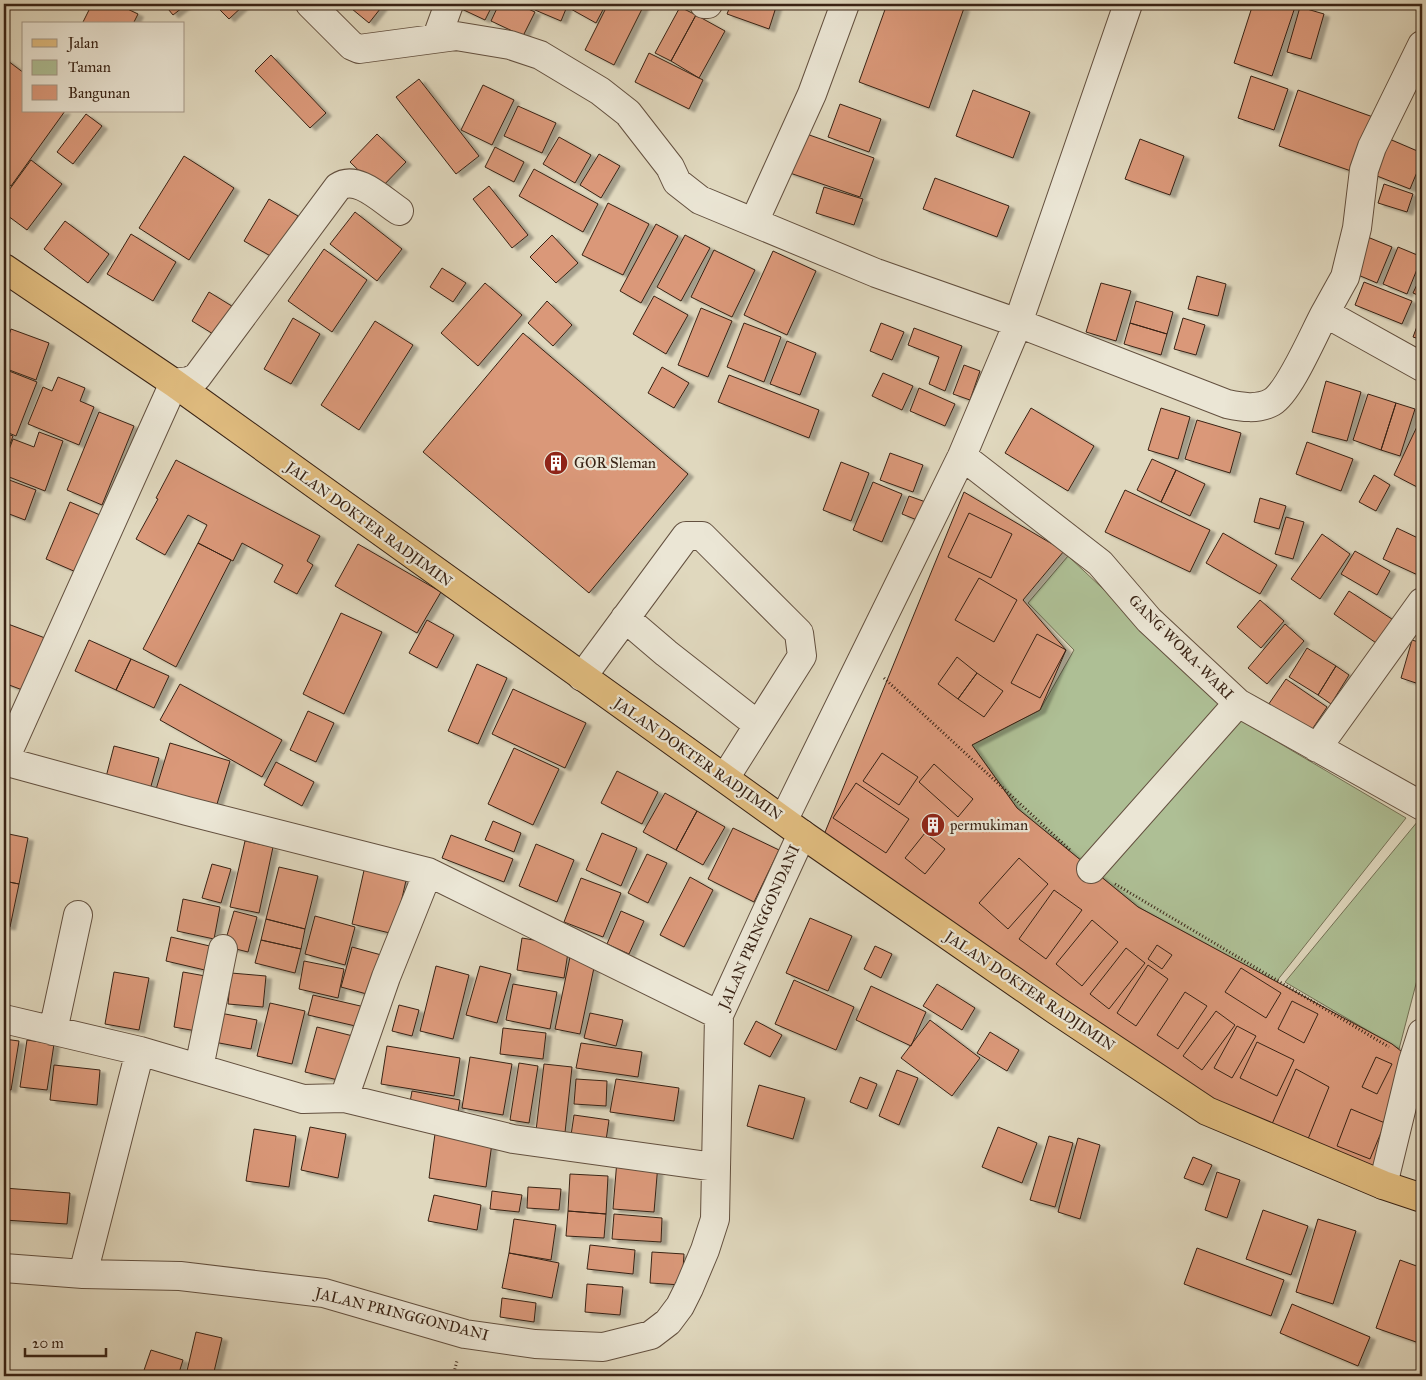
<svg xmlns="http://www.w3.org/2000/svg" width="1426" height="1380" font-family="'IM FELL Great Primer',serif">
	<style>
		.green { fill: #aebf95; stroke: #747155 }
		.building { fill: #da9879; stroke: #392315; filter: url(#shadow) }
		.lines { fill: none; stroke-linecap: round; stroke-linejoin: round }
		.minor-casing { stroke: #63503f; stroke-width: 30 }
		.major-casing { stroke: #392315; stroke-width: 30 }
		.path { stroke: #392315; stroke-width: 3; stroke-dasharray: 1 2.5; stroke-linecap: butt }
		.minor { stroke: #ebe6d5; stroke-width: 28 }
		.major { stroke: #e0bc7f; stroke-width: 28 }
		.labels { text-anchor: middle; stroke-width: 4.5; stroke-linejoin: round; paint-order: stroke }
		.poi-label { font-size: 15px; fill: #392315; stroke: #ebe6d5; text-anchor: start }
		.street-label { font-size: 15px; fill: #392315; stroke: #ebe6d5 }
	</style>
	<defs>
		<filter id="shadow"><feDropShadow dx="5.5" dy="3" stdDeviation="1" flood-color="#0004"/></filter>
	</defs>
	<rect width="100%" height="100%" fill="#e0d8be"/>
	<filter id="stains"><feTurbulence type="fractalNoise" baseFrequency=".004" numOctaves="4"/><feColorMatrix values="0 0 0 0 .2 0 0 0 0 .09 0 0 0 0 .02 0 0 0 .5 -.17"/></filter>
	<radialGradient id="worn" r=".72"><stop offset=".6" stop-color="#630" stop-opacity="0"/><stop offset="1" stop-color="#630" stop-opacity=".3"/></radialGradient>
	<path class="green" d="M1068 556 1247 724 1406 818 1276 982 1138 907 1017 808 972 745 1040 710 1074 650 1028 603Z
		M1418 821 1422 824V961L1399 1049 1285 982Z"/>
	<path class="building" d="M92 4H117L138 14 133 24H82Z
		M164 4H187L173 15Z
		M214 4H245L229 19Z
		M346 4H384L369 23Z
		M451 4H493L485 20Z
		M499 4H517L535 12 523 36 491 21Z
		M538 4H568L561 21 535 10Z
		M571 4H606L596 23 569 8Z
		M608 4 644 5 614 65 585 50Z
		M731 4H777L769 29 727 14Z
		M887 4H952L964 8 929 108 859 82Z
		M1253 4H1296L1272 76 1234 63Z
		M680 7 696 15 671 61 655 53Z
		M1300 7 1324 14 1311 59 1287 52Z
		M696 15 725 31 699 78 671 61Z
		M649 53 703 80 689 109 635 82Z
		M271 55 326 113 310 128 255 71Z
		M4 58 24 73V111H65L11 186 4 180Z
		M1251 76 1288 89 1274 130 1238 118Z
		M419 79 479 156 456 174 396 97Z
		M483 85 514 100 492 145 461 130Z
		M973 90 1030 112 1013 158 956 136Z
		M1298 90 1373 117 1354 172 1279 146Z
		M840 104 881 119 869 152 828 137Z
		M518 106 556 123 542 153 504 136Z
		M86 114 102 126 73 164 57 152Z
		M801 132 874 158 860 197 787 172Z
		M377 134 406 162 379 190 350 162Z
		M559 137 591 155 575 183 543 164Z
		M1387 138 1422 153V160L1410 189 1372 174Z
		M1140 139 1184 156 1170 195 1125 179Z
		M495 147 524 162 514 182 485 167Z
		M599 154 620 166 601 198 580 185Z
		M184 156 234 188 189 260 139 228Z
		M31 160 62 184 27 230 4 213V197Z
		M534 169 598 204 583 232 519 196Z
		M935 178 1009 206 997 237 923 209Z
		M1384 184 1413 194 1407 212 1378 203Z
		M489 186 528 235 512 248 473 199Z
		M824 187 863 199 854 225 816 213Z
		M269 199 298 216 274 258 244 241Z
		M608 203 649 224 623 275 582 255Z
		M355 212 402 249 377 281 330 244Z
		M65 221 109 254 88 283 44 249Z
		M656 224 678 236 641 303 620 291Z
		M131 234 176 262 153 301 107 274Z
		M552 235 578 263 556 283 530 257Z
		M685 235 710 248 681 301 657 287Z
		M1365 236 1392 247 1377 283 1351 272Z
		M1398 247 1422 257 1407 294 1383 284Z
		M324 249 367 280 332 332 288 301Z
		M714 250 755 270 732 317 691 297Z
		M773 251 816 271 787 335 744 315Z
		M442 268 466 283 453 302 430 287Z
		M1422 274V297L1413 293Z
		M1197 276 1226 284 1218 316 1188 309Z
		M1364 282 1412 301 1402 324 1355 305Z
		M485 283 522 315 478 366 441 333Z
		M1101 283 1131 291 1116 341 1086 332Z
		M209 292 235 308 218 337 192 321Z
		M654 296 688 315 666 354 633 334Z
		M547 301 572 325 553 346 528 323Z
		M1136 301 1173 312 1167 334 1130 323Z
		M701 308 732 321 708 377 678 365Z
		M1422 313V340L1413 337Z
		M293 318 320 334 291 384 264 369Z
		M1183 318 1205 325 1196 355 1174 349Z
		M375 321 413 345 359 430 321 405Z
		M744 323 781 337 764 382 727 367Z
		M881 323 904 332 892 360 870 351Z
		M1130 323 1167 334 1161 355 1124 344Z
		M914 328 962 346 945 391 929 384 939 357 908 345Z
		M11 329 49 343 36 380 4 368V350Z
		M523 333 688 474 589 593 423 452Z
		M787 341 816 353 800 395 770 384Z
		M964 365 980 371 970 400 953 394Z
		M662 367 689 383 674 408 648 393Z
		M4 369 37 382 16 436 4 431Z
		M883 373 913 386 902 410 872 396Z
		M729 375 819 410 809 438 718 402Z
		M58 377 85 388 80 401 94 407 79 445 28 424 43 387 52 391Z
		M1326 381 1361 392 1347 441 1312 432Z
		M919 388 955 404 945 426 910 411Z
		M1368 394 1396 403 1381 450 1353 440Z
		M1396 403 1415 409 1400 456 1381 450Z
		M1031 408 1094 446 1068 491 1005 453Z
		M1161 408 1190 417 1178 459 1148 450Z
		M99 412 134 426 102 505 67 490Z
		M1422 416V482L1419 488 1394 475Z
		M1197 420 1241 433 1230 473 1185 459Z
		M39 432 63 441 45 491 4 475V463L13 439 34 447Z
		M4 433 13 436 4 460Z
		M1307 442 1353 459 1341 491 1296 474Z
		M890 453 923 465 913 492 880 480Z
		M1152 459 1176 470 1161 502 1137 490Z
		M176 460 320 536 307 561 313 565 297 594 274 582 283 565 242 543 233 561 198 543 207 525 188 515 165 555 136 539 158 499 156 498Z
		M841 462 869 473 851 521 823 510Z
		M1176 470 1205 484 1190 516 1161 502Z
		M1374 475 1390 485 1376 511 1359 502Z
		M4 478 36 490 25 520 4 512Z
		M873 482 902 494 882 542 853 530Z
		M1125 490 1210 530 1190 572 1105 532Z
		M964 492 1064 551 1023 600 1066 650 1040 710 972 745 1017 808 1138 907 1392 1044 1406 1055 1376 1172 1220 1104 821 842Z
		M909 496 934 505 927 524 902 514Z
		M1260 498 1286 506 1279 529 1254 522Z
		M70 502 100 515 76 572 46 559Z
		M969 513 1012 534 991 578 948 557Z
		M1286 517 1304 522 1293 559 1275 554Z
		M1397 528 1422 540V572L1420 576 1383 559Z
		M1223 533 1277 565 1260 594 1206 563Z
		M1322 534 1350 554 1320 599 1291 579Z
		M198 543 231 560 176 667 143 649Z
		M358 544 441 592 417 633 335 586Z
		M1355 551 1390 571 1377 595 1341 574Z
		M979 578 1017 600 994 642 955 620Z
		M1349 591 1398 623 1382 647 1334 614Z
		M1260 600 1284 621 1261 648 1237 627Z
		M341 613 382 632 344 714 303 694Z
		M427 620 454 635 437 668 409 653Z
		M8 624 45 638 25 691 4 683V635Z
		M1285 624 1304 641 1267 684 1248 668Z
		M1037 634 1066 650 1040 698 1011 683Z
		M89 640 131 659 116 690 75 671Z
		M1412 640 1422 643V685L1401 678Z
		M1307 648 1336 666 1318 695 1289 677Z
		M957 657 977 673 958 699 938 684Z
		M131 659 169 676 154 708 116 690Z
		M477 664 507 678 478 744 448 731Z
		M1336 666 1349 675 1331 704 1318 695Z
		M977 673 1003 691 984 717 958 699Z
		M1286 679 1327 707 1307 737 1266 708Z
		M180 684 282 740 262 777 160 720Z
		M513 689 586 723 565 768 492 734Z
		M308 711 334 723 316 762 290 750Z
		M170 743 230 761 214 814 154 796Z
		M114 746 159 758 149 793 105 781Z
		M514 748 559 769 533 825 488 804Z
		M882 753 918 777 899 805 863 781Z
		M276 762 314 782 302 806 264 785Z
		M934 764 973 799 958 817 919 782Z
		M617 771 658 792 642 824 601 803Z
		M856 783 909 819 886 853 833 818Z
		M665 793 697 811 676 850 643 832Z
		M697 811 725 827 703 865 676 850Z
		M493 821 521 833 514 852 485 840Z
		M733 828 779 850 754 902 708 879Z
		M4 833 28 838 19 884 4 881Z
		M602 833 637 848 621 886 586 870Z
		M925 833 945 849 925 874 905 858Z
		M451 835 513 859 504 882 442 858Z
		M245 841 273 847 259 913 230 907Z
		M536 844 574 860 557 902 519 886Z
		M647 854 667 863 648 903 628 893Z
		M1019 858 1048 884 1008 929 979 903Z
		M212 864 231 869 221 903 202 898Z
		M365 866 407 876 394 934 352 924Z
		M279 867 318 876 305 929 266 919Z
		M690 877 713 890 684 947 660 935Z
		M581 878 621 893 603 937 564 922Z
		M4 881 19 884 10 927 4 926Z
		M1054 890 1082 910 1046 959 1019 939Z
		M183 899 220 907 214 939 177 931Z
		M234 911 257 917 248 952 224 946Z
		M621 911 644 921 629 954 607 944Z
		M315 916 355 927 345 965 305 954Z
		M810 918 852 936 828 991 786 973Z
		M266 919 305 929 301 949 261 940Z
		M1092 920 1118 942 1082 986 1056 964Z
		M171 937 214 947 209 971 166 961Z
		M522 938 569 946 564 978 517 970Z
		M261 940 301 949 295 973 255 963Z
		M1157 945 1172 955 1162 969 1148 959Z
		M875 946 892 954 881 978 864 969Z
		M352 947 385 956 374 996 341 987Z
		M1126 948 1145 963 1109 1009 1090 994Z
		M570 957 595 963 580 1034 555 1029Z
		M304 961 344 969 338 998 299 989Z
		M1148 965 1168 979 1136 1026 1117 1013Z
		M436 966 469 975 453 1039 420 1031Z
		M480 966 511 974 497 1023 466 1015Z
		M1241 968 1281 993 1266 1018 1225 992Z
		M114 972 149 978 139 1030 105 1024Z
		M183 972 211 977 202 1032 174 1027Z
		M231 973 266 976 263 1007 228 1004Z
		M794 980 854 1007 836 1050 775 1024Z
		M513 984 557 992 550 1029 506 1020Z
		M937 984 975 1008 962 1030 923 1006Z
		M871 986 926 1012 911 1046 856 1020Z
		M1185 992 1207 1006 1178 1049 1157 1035Z
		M313 995 369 1008 364 1028 308 1015Z
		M1292 1001 1318 1014 1304 1043 1278 1029Z
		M270 1003 305 1011 292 1064 257 1056Z
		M399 1005 419 1010 412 1036 392 1031Z
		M1216 1011 1235 1025 1202 1070 1183 1056Z
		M220 1013 257 1020 251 1049 214 1042Z
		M590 1013 623 1020 616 1046 584 1038Z
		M930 1020 980 1058 952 1096 901 1058Z
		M756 1021 782 1035 770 1057 744 1044Z
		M1237 1026 1256 1036 1232 1078 1214 1068Z
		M317 1027 353 1036 342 1081 305 1072Z
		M503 1028 546 1033 543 1059 500 1054Z
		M990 1032 1019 1050 1007 1071 977 1053Z
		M4 1039 19 1041 11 1090 4 1088Z
		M27 1040 54 1044 47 1090 20 1087Z
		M1257 1042 1294 1060 1277 1096 1240 1078Z
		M581 1043 642 1052 638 1077 576 1068Z
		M387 1046 460 1058 454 1096 381 1084Z
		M470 1057 512 1064 503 1115 462 1108Z
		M1376 1057 1392 1064 1377 1094 1362 1087Z
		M519 1063 538 1066 529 1123 510 1120Z
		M544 1064 572 1067 564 1142 535 1139Z
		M54 1065 100 1070 97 1105 50 1100Z
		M1296 1069 1329 1087 1308 1139 1272 1124Z
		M897 1070 918 1078 899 1125 879 1116Z
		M860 1077 877 1084 867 1109 850 1102Z
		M576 1079 607 1081 606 1106 574 1104Z
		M616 1079 679 1088 674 1121 610 1112Z
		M759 1085 805 1098 793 1139 747 1126Z
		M412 1091 460 1100 456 1123 408 1113Z
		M1351 1109 1385 1123 1370 1159 1337 1146Z
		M574 1115 609 1120 605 1147 570 1142Z
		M310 1127 346 1134 338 1178 301 1170Z
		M998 1127 1037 1143 1022 1183 982 1167Z
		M254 1129 296 1136 289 1187 246 1181Z
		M435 1134 492 1143 486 1187 429 1178Z
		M1049 1136 1073 1143 1055 1207 1030 1200Z
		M1078 1138 1100 1145 1080 1219 1058 1212Z
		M1193 1157 1212 1165 1203 1185 1184 1178Z
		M617 1160 658 1164 654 1212 613 1209Z
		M1217 1172 1240 1180 1227 1218 1205 1210Z
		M570 1174 608 1176 606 1214 568 1211Z
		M528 1187 561 1189 559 1210 527 1208Z
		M4 1188 70 1193 67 1224 4 1220Z
		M492 1191 522 1195 519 1212 490 1209Z
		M434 1195 481 1205 477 1230 428 1221Z
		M1263 1210 1308 1226 1291 1275 1246 1259Z
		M568 1211 606 1214 604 1238 566 1236Z
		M614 1214 662 1218 661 1242 612 1239Z
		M514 1219 556 1225 551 1260 509 1253Z
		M1318 1219 1356 1231 1333 1304 1296 1292Z
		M590 1245 635 1250 633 1274 587 1269Z
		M1197 1248 1284 1280 1271 1316 1184 1284Z
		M652 1252 684 1254 682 1285 650 1283Z
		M509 1253 559 1263 552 1298 502 1288Z
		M1400 1260 1422 1268V1334L1419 1343 1376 1328Z
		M587 1284 623 1287 620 1315 585 1312Z
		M502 1298 536 1303 534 1322 500 1317Z
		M1292 1304 1370 1337 1358 1366 1280 1333Z
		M196 1332 222 1338 213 1376 187 1371Z
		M151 1350 183 1360 178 1376H142Z"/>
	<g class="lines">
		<g class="minor-casing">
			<path id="minor" d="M310 4 352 46 359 49 456 36 510 45 540 55 600 91 628 113 670 167 677 182 700 200 876 273 1018 323 1227 404C1241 407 1258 410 1272 402 1290 391 1314 333 1325 313L1422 367
				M704 4H708
				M437 37 449 4
				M754 222 812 94 845 4
				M1325 313 1345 277 1357 228 1364 170 1372 147 1422 45
				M962 456 1100 563 1149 620 1238 703 1422 806
				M625 618 666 653 758 725
				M582 677 686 536H702L799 633 802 656 725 778
				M1317 748 1422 602
				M4 761 187 811 428 872 719 1015
				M4 761 174 383 189 381 197 377 338 187C357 174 382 200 399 211
				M784 819 962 456 1018 323 1128 4
				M1091 869 1238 703
				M4 1019 140 1051 303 1099 344 1098 386 977 428 872
				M53 1031 78 915
				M199 1068 223 949
				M344 1098 513 1139 715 1167
				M1383 1185 1413 1061 1422 1033
				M4 1268 83 1274 180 1276 324 1293 465 1334 535 1344 603 1347 651 1335 668 1322 680 1306 689 1288 705 1250 715 1219 719 1015 802 834
				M83 1274 140 1051"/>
		</g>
		<g class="major-casing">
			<path id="major" d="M4 268 174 383 802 834 1057 1011 1207 1111 1383 1185 1422 1198"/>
		</g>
		<path class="path" d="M884 678 1070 850
			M1115 884 1389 1047
			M453 1376 457 1361"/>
		<use href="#minor" class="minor"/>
		<use href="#major" class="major"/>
	</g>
	<defs>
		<g id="building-disc" transform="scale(1.25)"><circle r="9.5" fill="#8f2418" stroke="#ebe6d5"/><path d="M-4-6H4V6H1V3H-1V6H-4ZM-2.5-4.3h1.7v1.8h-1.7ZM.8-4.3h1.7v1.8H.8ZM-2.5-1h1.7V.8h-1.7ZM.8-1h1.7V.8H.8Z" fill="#fff"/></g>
	</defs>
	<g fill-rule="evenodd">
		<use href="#building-disc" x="556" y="463"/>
		<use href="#building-disc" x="933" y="825"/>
	</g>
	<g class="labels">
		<g class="poi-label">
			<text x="574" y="468">GOR Sleman</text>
			<text x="950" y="830">permukiman</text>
		</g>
		<g class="street-label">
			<text transform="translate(369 524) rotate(36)" y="5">JALAN DOKTER RADJIMIN</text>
			<text transform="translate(1181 647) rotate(45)" y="5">GANG WORA-WARI</text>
			<text transform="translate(698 759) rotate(35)" y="5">JALAN DOKTER RADJIMIN</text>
			<text transform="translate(759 927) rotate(-66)" y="5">JALAN PRINGGONDANI</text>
			<text transform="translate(1030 991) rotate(34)" y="5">JALAN DOKTER RADJIMIN</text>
			<text transform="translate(402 1314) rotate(14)" y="5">JALAN PRINGGONDANI</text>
		</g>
	</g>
	<rect width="1426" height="1380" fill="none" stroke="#e0d8be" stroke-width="20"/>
	<rect x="5" y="5" width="1416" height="1370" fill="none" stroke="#392315" stroke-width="2.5"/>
	<rect x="10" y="10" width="1406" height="1360" fill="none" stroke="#392315"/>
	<rect x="22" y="22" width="162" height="90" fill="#ebe6d5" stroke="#a49888"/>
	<rect x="32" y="39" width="25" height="8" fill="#e0bc7f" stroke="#a49888"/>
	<text x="68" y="48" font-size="15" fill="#392315">Jalan</text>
	<rect x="32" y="60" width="25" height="15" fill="#aebf95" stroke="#a49888"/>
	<text x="68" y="72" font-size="15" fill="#392315">Taman</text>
	<rect x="32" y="85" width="25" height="15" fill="#da9879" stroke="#a49888"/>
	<text x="68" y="98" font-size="15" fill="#392315">Bangunan</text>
	<path d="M25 1348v8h81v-8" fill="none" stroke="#392315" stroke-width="2.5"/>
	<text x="32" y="1348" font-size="15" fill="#392315" stroke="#ebe6d5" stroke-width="4" paint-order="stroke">20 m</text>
	<rect width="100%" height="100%" filter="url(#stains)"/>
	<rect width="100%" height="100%" fill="url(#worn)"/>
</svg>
